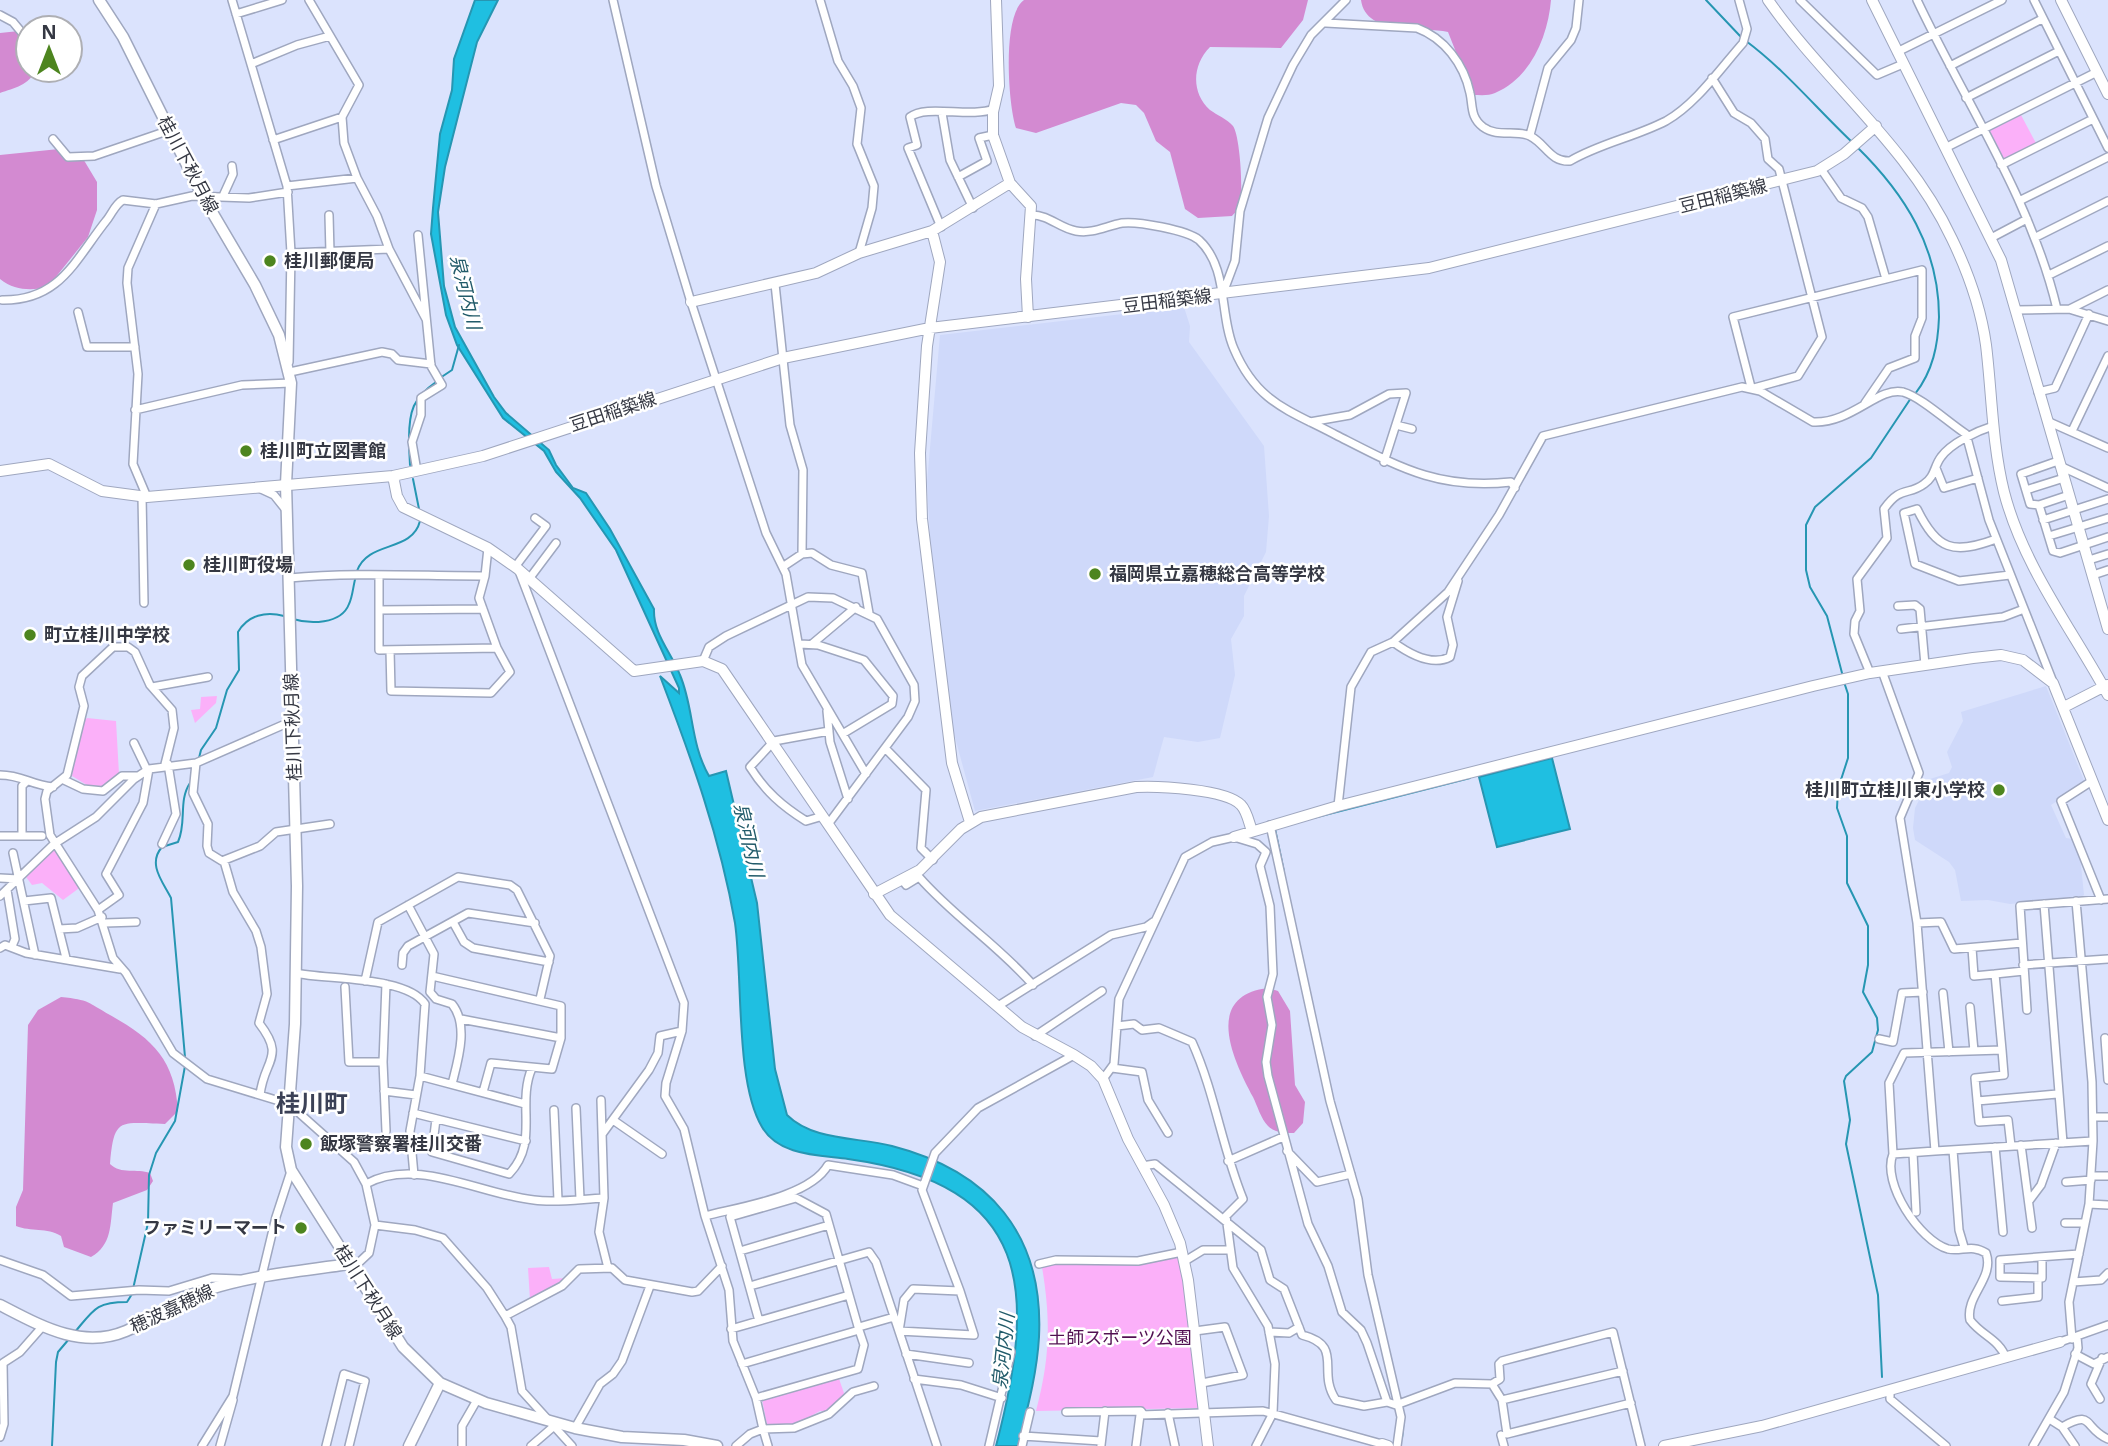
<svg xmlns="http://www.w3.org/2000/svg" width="2108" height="1446" font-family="'Open Sans','Noto Sans JP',sans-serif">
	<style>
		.built { fill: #cfd9fa }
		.green { fill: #fbb0f9 }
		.forest { fill: #d38ad1 }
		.water { fill: #1fbfe1; stroke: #2696b2; stroke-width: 2 }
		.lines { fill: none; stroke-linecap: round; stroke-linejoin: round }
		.stream { stroke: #2696b2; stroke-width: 2 }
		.street-casing { stroke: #9fa7bf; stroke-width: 10 }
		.secondary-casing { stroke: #9fa7bf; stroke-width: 12 }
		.primary-casing { stroke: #9fa7bf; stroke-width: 13 }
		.street { stroke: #fff; stroke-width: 7 }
		.secondary { stroke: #fff; stroke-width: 10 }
		.primary { stroke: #fff; stroke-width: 10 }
		.poi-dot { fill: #4d851f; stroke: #fff; stroke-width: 2.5 }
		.labels { text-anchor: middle; stroke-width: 5; stroke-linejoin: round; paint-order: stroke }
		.street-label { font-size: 18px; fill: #353843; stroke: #fff }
		.poi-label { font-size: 18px; font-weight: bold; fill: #353843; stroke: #fff; text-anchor: start }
		.park-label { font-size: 18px; fill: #521052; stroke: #fff }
		.water-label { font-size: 19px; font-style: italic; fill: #225b6a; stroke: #fff }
		.district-label { font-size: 24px; font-weight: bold; fill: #3b4156; stroke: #fff }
	</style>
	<rect width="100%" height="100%" fill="#dbe3fd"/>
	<path class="built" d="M1184 307 1190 326 1189 342 1264 446 1269 516 1266 552 1244 596V616L1231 639 1235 675 1220 738 1198 742 1164 737 1153 777 975 811 953 730 930 537 927 482 940 335Z
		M2046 686 2085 783 2051 805 2066 838 2073 839 2080 855 2084 895 2079 898 2010 904 1988 900 1961 901 1955 870 1949 862 1915 840 1913 828 1915 808 1930 779 1949 773 1952 767 1947 752 1963 721 1961 712Z"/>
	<path class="green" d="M2021 115 2037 145 2002 162 1987 132Z
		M217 696 216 703 195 723 191 710 200 709 201 697Z
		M87 718 116 721 119 774 106 789 90 787 72 776 79 726Z
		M54 848 82 886 63 900 42 883 32 885 26 877Z
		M1179 1256 1201 1408 1036 1411C1050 1358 1051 1321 1042 1267L1053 1263Z
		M549 1267 552 1279 566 1278 530 1300 528 1268Z
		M838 1376 844 1393 840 1403 830 1412 820 1411 795 1425H767L762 1399Z"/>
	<path class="forest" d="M1024 0H1308L1303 20 1281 48 1210 47C1192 65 1191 93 1210 110 1217 115 1227 119 1233 126 1240 135 1244 196 1239 207 1238 211 1234 213 1232 216L1198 218 1185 209 1170 152 1156 141 1144 113 1136 105 1121 103 1036 133 1016 128C1008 104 1002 15 1024 0Z
		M1361 0H1551C1548 36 1531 78 1495 93 1489 96 1480 95 1473 95L1448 32C1424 26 1366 37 1361 0Z
		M19 31 28 36V70H35C30 85 14 88 0 93V33Z
		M59 149 82 157 97 182V210L88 237 47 288C29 290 15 291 0 279V155Z
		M1268 988 1278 991 1290 1011 1295 1085 1305 1102 1303 1123 1294 1133C1285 1133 1275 1133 1268 1126 1261 1119 1257 1105 1253 1097 1233 1060 1203 996 1268 988Z
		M61 997C90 1000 87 1002 110 1015 153 1039 175 1060 178 1111L165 1124C120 1123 114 1116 110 1164 121 1175 137 1168 150 1173L153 1181 147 1190 113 1203C110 1225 112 1245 91 1257L64 1247 61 1236C47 1227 31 1232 16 1226V1207L23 1190 28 1025 38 1010Z"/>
	<path class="water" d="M475 0H498L477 42 445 167 438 212 444 286 455 327 494 397 506 413 549 450 556 465 573 488 586 493 610 529 654 609C653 634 671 652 680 675 694 708 690 743 709 776L726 771 757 903 775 1069 787 1115C813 1141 858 1137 892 1146 989 1171 1044 1234 1039 1337 1037 1374 1027 1410 1018 1446H996C1037 1290 1033 1185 848 1159 819 1155 779 1156 762 1127 735 1082 743 978 735 923 720 837 691 757 660 676L679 693V688L616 550 580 498 556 472 544 451 503 418 457 345 446 315 431 234 433 208 440 134 452 90 454 59Z
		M1552 758 1570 829 1497 847 1479 777Z"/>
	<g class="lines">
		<path class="stream" d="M1706 0 1741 37
			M1746 41C1785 70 1817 109 1853 143
			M1857 147C1905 194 1939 248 1939 317 1938 345 1933 371 1915 394
			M440 378 452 370 459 345
			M409 439C409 411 413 398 436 382
			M409 445 410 465
			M413 479 419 509
			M357 571C368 540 412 553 420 521
			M293 619C309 624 341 625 349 604 353 596 353 585 356 576
			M1842 673 1827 616 1810 587 1806 570V525L1815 507 1871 458 1911 398
			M1844 682 1848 694V758L1838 789 1837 808 1847 836V883L1868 926V965L1863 992 1877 1018 1878 1030 1872 1052 1846 1076 1844 1081 1850 1120 1846 1144 1878 1295 1882 1377
			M199 758 201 750 216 728 227 690 239 670 238 632C248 615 266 611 284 616
			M1313 818 1470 778
			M1275 829 1284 872
			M185 1057 171 898C163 882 147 864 162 847L178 842C187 822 178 801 190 783
			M133 1289 148 1223 149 1175 156 1153 175 1121 185 1066
			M75 1332C94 1309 96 1302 127 1302L132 1294
			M1402 1438 1404 1417
			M52 1446 56 1362 58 1352 69 1339"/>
		<g class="street-casing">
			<path id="street" d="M232 0 287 186 291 253 289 362
				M613 0 656 186 691 302 766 533 786 574 802 665 866 774
				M820 0 838 61 853 86 861 108 857 144 874 186 872 208 859 253
				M1800 0 1877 75 1903 64
				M1917 0C1965 102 2031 199 2057 309
				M2034 0 2108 148
				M236 14 282 0
				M0 15 13 22 28 40
				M1326 23 1417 28C1444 38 1464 64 1470 93 1473 106 1470 117 1483 127 1498 138 1515 129 1530 136 1546 144 1550 162 1570 161 1601 143 1635 137 1666 121 1696 104 1720 69 1743 43L1747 29 1739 0
				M1897 52 2002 0
				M251 64 297 45 330 36
				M1950 66 2042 19
				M46 70 48 72
				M1712 78 1734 113 1751 123 1765 139 1768 159 1779 169 1822 337 1798 376 1754 388
				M1966 98 2059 51
				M942 113 950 160 973 208
				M1530 135 1548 68 1571 40 1576 28 1579 0
				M53 139 68 157 94 156 170 130
				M273 140 342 117
				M1945 148 2097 72
				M2001 165 2093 119
				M1821 169 1841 198 1862 208 1868 217 1886 279
				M958 177 987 161 979 138 993 135
				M357 178 377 216 389 249
				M287 186 357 178 344 143 342 117 359 85 309 0
				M223 196 233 174 232 166
				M2019 201 2108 157
				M329 215 330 253
				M1032 215C1049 215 1059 228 1076 231 1093 234 1106 226 1122 223 1137 221 1187 230 1199 240 1229 268 1219 315 1234 349 1257 403 1289 410 1336 435 1399 467 1438 490 1511 482L1515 488
				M941 227 908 148 917 145 910 117C926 104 970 118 994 109
				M2036 237 2108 201
				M1991 238 2027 219
				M291 253 389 249 426 319
				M2049 275 2108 246
				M775 284 790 425 803 470 802 554 784 566
				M1223 293 1235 261 1240 211 1268 118 1293 65 1311 35 1346 0
				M2 300C60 301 75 260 106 221 112 214 115 204 123 200L156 204 192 196 249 198 288 192
				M2070 309 2108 290
				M2016 310 2069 309 2108 321
				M78 312 87 347H135
				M290 372 382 352 392 354 398 360 431 364
				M1751 387 1733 317 1922 270V318L1915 336V358L1889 368 1865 403
				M2038 392 2055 388 2089 314
				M135 410 242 385 291 383
				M2047 421 2108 448
				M1310 422 1350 415 1389 394 1406 393 1384 462
				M1396 425 1412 429
				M2072 431 2108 356
				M2058 461 2021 474 2030 504 2039 505 2053 551 2060 553 2108 537
				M2060 466 2108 488
				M1936 468 1944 488 1978 478
				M417 471 412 442 421 415V398L442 385 431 366 418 235
				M261 489 274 495 286 510
				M2026 490 2064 478
				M142 496 144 603
				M147 497 133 464 138 374 127 283 128 268 156 204
				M2039 505 2069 495
				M2043 520 2108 499
				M2049 536 2108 518
				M1996 539C1953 555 1937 550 1917 509L1904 513 1915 564 1959 581 2010 575
				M802 554 812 553 831 565 862 573 869 613
				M2089 560 2108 554
				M515 567 546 526 535 518
				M519 571 684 1003 682 1031 666 1083 665 1096 684 1129 705 1216 729 1290 733 1341 756 1398 763 1429 750 1434 736 1446
				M2093 575 2108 570
				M379 577V650L497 648 479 598 485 576
				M289 578C354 572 419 576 485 576L488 548
				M529 579 556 543
				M1898 606 1915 605 1920 609 1925 665
				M379 610 483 609
				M1901 629 2003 617 2024 609
				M1393 642C1408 653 1431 667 1450 657L1453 645 1447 617 1458 581
				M800 644 818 645 864 660 893 696 892 704 844 733
				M812 644 856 607
				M390 650 391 691 491 693 510 672 497 648
				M703 661 709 647 726 636 808 597 833 598 877 619 914 685 915 701 908 717 829 823
				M1882 671 1919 773 1900 818 1917 923 1935 1151 2093 1141
				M1870 673 1854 634 1855 621 1860 611 1857 579 1887 538 1884 509C1901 485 1908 496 1924 484 1935 477 1934 466 1941 457 1951 443 1977 431 1993 426
				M152 687 208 677
				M827 711 830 742 848 799
				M134 743 147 770
				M885 748 926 790 921 848 933 860
				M196 763 193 793 208 824 207 846 209 853 222 861 260 846 276 832 330 824
				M165 764 174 728 172 710 150 685 135 652 128 647H113L82 676 79 687 84 706 67 775 47 791 45 799 50 835 98 910 113 958 126 973 173 1053 207 1079 289 1104 354 1162 366 1184 375 1225 369 1253 352 1269
				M0 775C23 775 30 785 53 787
				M64 780 83 789 103 791 122 776H138
				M2092 781 2061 801 2101 900
				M1338 806 1351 687 1371 652 1393 642 1448 592 1499 515 1543 436 1742 387 1760 391 1813 422C1851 424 1879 386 1903 392 1921 397 1949 423 1966 434L1989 520 2053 682
				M823 816 806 821C782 806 765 791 750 767L774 741 829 731
				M1270 825 1330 1101 1358 1199 1368 1275 1401 1417 1397 1446
				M0 836H42
				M22 836V786L27 781
				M162 844 176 814 168 764
				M13 853 35 955
				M224 861 233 892 256 931 261 947 267 994 259 1023C286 1058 264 1059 260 1095
				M0 878 19 879
				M903 881 906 885 919 877C954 917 997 944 1033 985
				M7 890 15 939 12 946
				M0 896 54 844 96 817 134 779 149 769 196 763 292 721
				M24 901 51 898 66 958
				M2044 904 2063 1143
				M408 905 434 954 430 992 436 999 452 1004C469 1025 458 1060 452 1084
				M98 910 119 895 106 874 143 803 149 769
				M453 922 464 942 473 948 549 962
				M105 923 136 922
				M1917 923 1941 922 1954 949 2022 943
				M59 929 77 928 102 917
				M0 948 5 945 26 953 120 969
				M1972 948 1974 976 1995 974
				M402 965 403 953 408 946 468 913 535 923
				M2023 965 2108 959
				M295 973C327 980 407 976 425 1004L420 1076 410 1131 414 1175
				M432 976 561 1006V1038L552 1069 491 1063 483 1092
				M365 981 378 922 458 877 510 885 517 890 550 956 540 999
				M345 987 349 1062H383
				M1943 993 1949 1052
				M998 1006 1111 935 1146 927 1153 922
				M1970 1007 1974 1051
				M2027 1010 2020 906 2108 899
				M461 1019 561 1038
				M1117 1026 1134 1024 1142 1030 1159 1028 1192 1042C1215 1093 1222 1148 1243 1199L1226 1216 1233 1268 1268 1326 1275 1364 1273 1413 1256 1446
				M1035 1036 1102 991
				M2105 1038 2108 1080
				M1879 1039 1893 1042 1902 993 1923 992
				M2002 1050 2004 1075 1975 1078 1979 1122 2008 1120 2011 1146
				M1112 1068 1142 1072 1148 1100 1168 1133
				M420 1076 525 1104
				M1103 1079 1114 1064 1119 999 1185 857 1212 842 1234 837 1257 844 1266 852 1260 866 1270 906 1273 974 1267 997 1272 1025 1266 1062 1268 1076 1308 1224 1328 1266 1342 1312 1361 1330 1367 1343 1387 1402 1396 1405 1455 1383 1492 1384 1500 1379 1499 1364 1502 1361 1613 1332 1641 1446
				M384 1091 416 1095
				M1977 1101 2057 1094
				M576 1108 580 1199
				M554 1110 558 1200
				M413 1113 526 1141
				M2093 1117H2108
				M436 1119 432 1152 509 1174C540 1142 516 1105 532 1068
				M613 1120 662 1154
				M386 1131 383 1062 386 984
				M603 1133 649 1070 658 1053 660 1036 682 1031
				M2021 1145 2032 1228
				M1995 1147 2003 1232
				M1953 1150 1959 1230 1964 1247
				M1287 1151 1317 1182 1351 1174
				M1935 1151 1893 1154C1881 1183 1920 1241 1948 1249 1961 1252 1972 1244 1986 1253 1995 1278 1965 1296 1970 1320 1982 1336 1999 1339 2006 1358
				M1913 1153 1916 1212
				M1893 1154 1889 1083 1904 1053 2002 1050 1995 974 2024 971
				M1228 1161 1283 1137
				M1142 1166 1155 1164 1261 1250 1270 1280 1284 1289 1302 1335C1345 1346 1316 1371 1336 1400L1364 1406 1387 1402
				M2092 1176H2108
				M2066 1182 2091 1180
				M366 1184C416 1156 482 1195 534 1200 557 1203 581 1199 604 1198L601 1100
				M604 1198 599 1232 608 1268
				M2029 1201 2041 1185 2056 1143
				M2089 1204 2108 1205
				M705 1216C739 1207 810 1197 828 1165L893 1175 923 1186
				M2065 1223H2085
				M375 1225 415 1230 443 1238 487 1288 505 1316 511 1327 522 1391 572 1446
				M740 1251 829 1225
				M2042 1258V1278L2000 1277V1260L2079 1254
				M0 1260 43 1275 71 1296 139 1290 169 1291 212 1278 239 1279
				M1185 1261 1203 1250H1230
				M1039 1264 1056 1260 1138 1261 1182 1252
				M2073 1282 2101 1280 2108 1273
				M750 1286 869 1252 876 1262 937 1446
				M2002 1301 2038 1297V1278
				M505 1316 562 1286 579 1269 612 1268 625 1280 692 1292 698 1291 722 1266
				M859 1327 894 1317
				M731 1329 849 1295
				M899 1331 904 1300 913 1289 960 1291 922 1190 935 1153 978 1108 1074 1055
				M899 1331 974 1335 960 1291
				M1195 1331 1225 1327 1243 1375 1202 1383
				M1269 1332 1289 1333 1299 1327
				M2072 1339 2069 1302 2089 1204 2093 1141 2092 1082 2076 901
				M2060 1342 2108 1325
				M906 1354 969 1363
				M2075 1354 2094 1364 2108 1357
				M742 1364 859 1330 826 1214 796 1198 730 1217 759 1321
				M914 1379 961 1385 1002 1398
				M1492 1384 1502 1400 1507 1434 1631 1403
				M1890 1391V1399L1946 1446
				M756 1398 858 1369 864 1345 859 1330
				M2100 1399 2091 1384 2102 1358
				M1502 1400 1623 1371
				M1066 1412 1141 1411 1143 1414
				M1168 1413 1175 1446
				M2051 1420 2062 1427 2075 1446
				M2062 1427C2094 1409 2083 1428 2108 1439
				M575 1428 600 1384 613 1374 622 1361 650 1286
				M1501 1435 1504 1446
				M1023 1436 1101 1441
				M0 1437 4 1424 3 1363 20 1352 42 1327
				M1101 1445 1105 1411
				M202 1446 233 1396 276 1217 291 1171
				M220 1446 233 1400
				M326 1446 344 1374 365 1381 349 1446
				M462 1446V1426L477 1400
				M531 1446 553 1427
				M768 1446 763 1429 794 1428 829 1414 853 1392 874 1386
				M989 1446 1011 1352
				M1022 1446 1030 1412
				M1136 1446 1140 1415 1263 1411 1382 1444
				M2033 1446 2064 1392 2078 1348 2077 1337"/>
		</g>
		<g class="secondary-casing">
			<path id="secondary" d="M996 0 999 86 993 112V135L1010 183 1031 206 1026 279 1028 317
				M1768 0C1826 83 1908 145 1952 239 1968 272 1981 309 1986 345 1992 394 1992 443 2004 492 2023 566 2072 629 2108 695
				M1872 0 2001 260 2108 629
				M2061 0 2108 94
				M932 231 940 262 927 346 920 453 922 519 952 763 970 822
				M691 302 816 273 859 253 932 231 1010 183
				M0 471 49 464 102 491 147 497 393 476 483 456 783 358 930 328 1429 268 1817 171 1844 154 1876 126
				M393 476 397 496 403 507 488 548 518 569 634 671 703 661 722 669 890 915 1022 1027 1074 1055 1091 1066 1103 1079 1128 1139 1164 1205 1180 1243 1188 1280 1208 1446
				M2064 707 2107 685
				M1234 837 1338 806 1813 686 1870 673 1973 658 2001 655 2023 660 2053 683 2108 820
				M874 894 920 870 961 829 981 817 1136 787C1158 786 1226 789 1241 805 1247 811 1249 823 1252 831
				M1382 1444 1388 1446
				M1664 1446 1762 1426 2060 1342"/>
		</g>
		<g class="primary-casing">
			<path id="primary" d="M99 0 123 37 202 195 255 285 279 335 291 383 286 484 297 886 295 1024 286 1147 291 1170 403 1347 440 1383 486 1403 575 1428 622 1437 684 1440 717 1446
				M0 1305C39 1325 81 1350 126 1331 154 1319 178 1300 207 1290 252 1275 302 1271 349 1264
				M409 1446 440 1383"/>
		</g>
		<use href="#street" class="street"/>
		<use href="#secondary" class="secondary"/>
		<use href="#primary" class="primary"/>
	</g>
	<g class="poi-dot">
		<circle cx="270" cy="261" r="7"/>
		<circle cx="246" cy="451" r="7"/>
		<circle cx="189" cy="565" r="7"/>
		<circle cx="1095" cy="574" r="7"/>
		<circle cx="30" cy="635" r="7"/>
		<circle cx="1999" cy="790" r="7"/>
		<circle cx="306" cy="1144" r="7"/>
		<circle cx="301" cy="1228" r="7"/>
	</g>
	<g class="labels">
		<g class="street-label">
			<text transform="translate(188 165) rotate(62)" y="6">桂川下秋月線</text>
			<text transform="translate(1723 196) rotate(-14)" y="6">豆田稲築線</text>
			<text transform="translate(1167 301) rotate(-7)" y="6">豆田稲築線</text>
			<text transform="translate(613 412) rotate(-18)" y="6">豆田稲築線</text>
			<text transform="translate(293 727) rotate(-92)" y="6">桂川下秋月線</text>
			<text transform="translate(368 1292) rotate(57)" y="6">桂川下秋月線</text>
			<text transform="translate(172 1309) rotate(-25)" y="6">穂波嘉穂線</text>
		</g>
		<g class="poi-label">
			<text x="284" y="267">桂川郵便局</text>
			<text x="260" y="457">桂川町立図書館</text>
			<text x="203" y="571">桂川町役場</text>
			<text x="1109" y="580">福岡県立嘉穂総合高等学校</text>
			<text x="44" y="641">町立桂川中学校</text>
			<text x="1985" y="796" text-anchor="end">桂川町立桂川東小学校</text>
			<text x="320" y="1150">飯塚警察署桂川交番</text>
			<text x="287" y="1234" text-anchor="end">ファミリーマート</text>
		</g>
		<g class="park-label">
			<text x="1120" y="1344">土師スポーツ公園</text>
		</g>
		<g class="water-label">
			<text transform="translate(466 292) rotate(76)" y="7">泉河内川</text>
			<text transform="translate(749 840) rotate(77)" y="7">泉河内川</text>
			<text transform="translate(1003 1351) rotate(-84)" y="7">泉河内川</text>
		</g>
		<g class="district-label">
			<text x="312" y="1112">桂川町</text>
		</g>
	</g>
	<g transform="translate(49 49)"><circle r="33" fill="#ffffff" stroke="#aeafb4" stroke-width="2"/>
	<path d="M0-5L12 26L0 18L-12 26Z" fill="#4d851f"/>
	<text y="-10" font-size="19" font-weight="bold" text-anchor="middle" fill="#353843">N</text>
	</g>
</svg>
